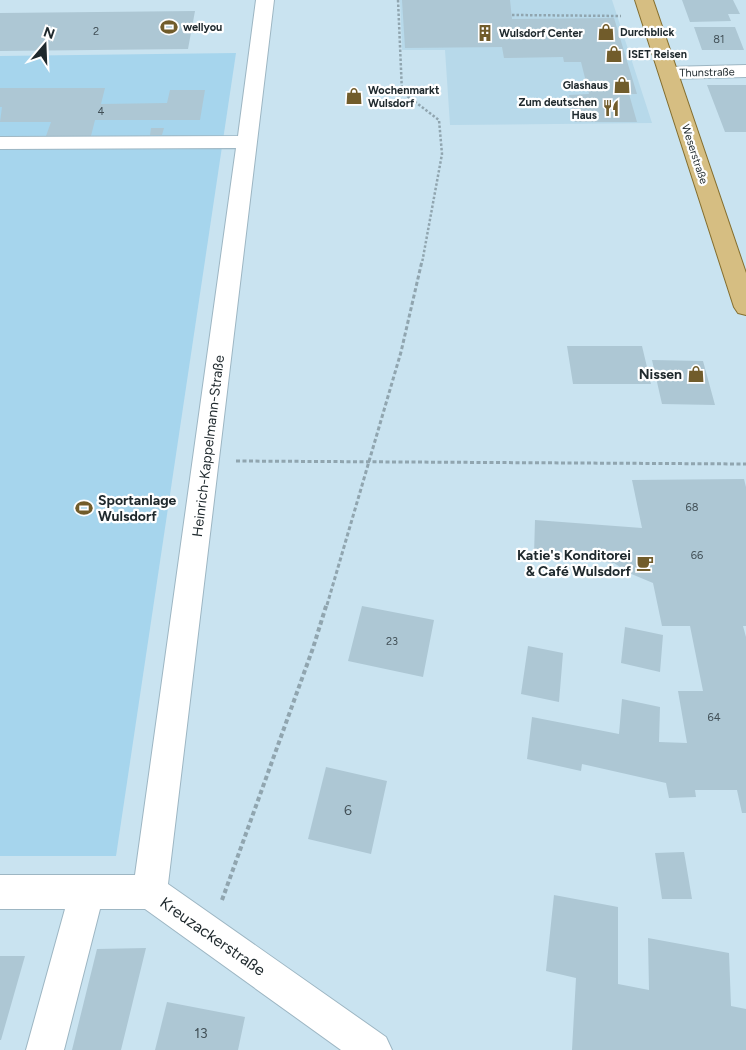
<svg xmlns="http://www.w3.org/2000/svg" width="746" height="1050" font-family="Figtree,sans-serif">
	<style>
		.built { fill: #b7d9ea }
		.green { fill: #a6d5ed }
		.building { fill: #adc7d4 }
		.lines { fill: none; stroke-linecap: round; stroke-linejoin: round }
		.minor-casing { stroke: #9db6c3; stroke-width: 2 }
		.major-casing { stroke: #846e2e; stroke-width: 2 }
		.path-far2 { stroke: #90a5af; stroke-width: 2.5; stroke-dasharray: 2.5 2; stroke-linecap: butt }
		.path-far1 { stroke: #90a5af; stroke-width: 3; stroke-dasharray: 4 2.5; stroke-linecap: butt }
		.path { stroke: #90a5af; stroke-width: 4; stroke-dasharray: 4.5 3; stroke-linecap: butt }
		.minor { fill: #fff; fill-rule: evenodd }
		.major { fill: #d6be82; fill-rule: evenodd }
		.labels { text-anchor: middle; stroke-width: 4.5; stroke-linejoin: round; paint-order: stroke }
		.far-poi-label { font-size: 11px; font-weight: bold; fill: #1f292d; stroke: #fff; text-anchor: start }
		.number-label { font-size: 11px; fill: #425057 }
		.far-street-label { font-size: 11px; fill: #1f292d; stroke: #fff }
		.poi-label { font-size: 14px; font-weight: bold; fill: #1f292d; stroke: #fff; text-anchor: end }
		.street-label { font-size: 14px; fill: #1f292d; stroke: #fff }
		.near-number-label { font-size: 14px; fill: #425057 }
		.near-street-label { font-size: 16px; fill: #1f292d; stroke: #fff }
	</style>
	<rect width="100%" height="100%" fill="#c9e3f0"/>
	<path class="built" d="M400 0H612L652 123 450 125 445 50H402Z"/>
	<path class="green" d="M236 53 116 856H0V56Z"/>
	<path class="building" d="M402 0H510L512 19 614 18 637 94H629L637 122H575L569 95 589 94 581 62H564L563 57 504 58 502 47 405 48Z
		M682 0H733L740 14H728L731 21 690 22Z
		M195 11 188 49 0 51V13Z
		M694 27H735L744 50H702Z
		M707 85H746V132H725Z
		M0 88H105L101 104 167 103 170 90H205L200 120H95L91 136H46L51 122H0L2 107H0Z
		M151 128H164L162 135H150Z
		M567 346H642L651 384H573Z
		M652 360 703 361 715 405 662 404Z
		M744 479 746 487V626H743L746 637V813H742L737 790H695L696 797 669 798 666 783 582 764 581 771 527 759 532 717 619 734 622 699 660 707 659 742 687 743 678 691H703L690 626H662L653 583 629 573 614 563 534 555 535 520 642 528 632 480Z
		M362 606 434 620 423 677 348 661Z
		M625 627 663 635 660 672 621 663Z
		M528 646 563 653 559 702 521 694Z
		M326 767 387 781 371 854 308 839Z
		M684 852 692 899H662L655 853Z
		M554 895 618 907V984L649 990 648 938 729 953 731 1006 746 1009V1050H572L576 978 546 971Z
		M146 948 121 1050H72L97 949Z
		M0 956H25L1 1040H0Z
		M167 1002 245 1017 238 1050H155Z"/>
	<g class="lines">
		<g class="minor-casing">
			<path id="minor" d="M256 0H274L168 884 386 1037 392 1050H341L145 909H100L64 1050H26L65 909H0V875H135L236 148 0 149V137L238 136Z
				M746 65V77L668 79 661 77 659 73 661 69 668 67Z"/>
		</g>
		<g class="major-casing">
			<path id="major" d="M635 0H653L746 273V315L738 313 734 307Z"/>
		</g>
		<path class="path-far2" d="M398 0 402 92 439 120 442 154 422 263
			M512 15 621 16"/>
		<path class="path-far1" d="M236 461 746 464
			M327 605 401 352 422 261"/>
		<path class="path" d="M222 900 313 648 327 603"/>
		<use href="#minor" class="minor"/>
		<use href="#major" class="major"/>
	</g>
	<defs>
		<g id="stadium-bare" transform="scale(1.35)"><path d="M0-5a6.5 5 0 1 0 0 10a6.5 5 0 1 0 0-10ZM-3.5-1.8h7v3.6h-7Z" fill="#715c2b" stroke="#fff" stroke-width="2.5" paint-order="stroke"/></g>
		<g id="shop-bare" transform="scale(1.35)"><path d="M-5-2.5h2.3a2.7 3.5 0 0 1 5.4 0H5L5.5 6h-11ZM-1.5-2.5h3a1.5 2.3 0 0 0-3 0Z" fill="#715c2b" stroke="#fff" stroke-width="2.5" paint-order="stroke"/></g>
		<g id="building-bare" transform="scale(1.35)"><path d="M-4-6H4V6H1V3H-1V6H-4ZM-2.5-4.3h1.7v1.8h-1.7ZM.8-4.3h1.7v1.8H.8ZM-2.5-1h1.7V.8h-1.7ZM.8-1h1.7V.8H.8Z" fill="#715c2b" stroke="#fff" stroke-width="2.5" paint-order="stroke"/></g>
		<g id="restaurant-bare" transform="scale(1.35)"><path d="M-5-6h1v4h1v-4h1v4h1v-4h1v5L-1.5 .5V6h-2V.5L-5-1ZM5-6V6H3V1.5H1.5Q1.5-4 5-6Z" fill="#715c2b" stroke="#fff" stroke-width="2.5" paint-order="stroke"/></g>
		<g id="cafe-bare" transform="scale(1.35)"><path d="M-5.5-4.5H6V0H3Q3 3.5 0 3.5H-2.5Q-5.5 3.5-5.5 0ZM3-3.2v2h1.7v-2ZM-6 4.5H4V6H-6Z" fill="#715c2b" stroke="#fff" stroke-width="2.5" paint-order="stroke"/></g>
	</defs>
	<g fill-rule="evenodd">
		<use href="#stadium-bare" x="169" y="27"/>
		<use href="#shop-bare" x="606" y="32"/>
		<use href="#building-bare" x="485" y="33"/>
		<use href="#shop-bare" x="614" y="54"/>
		<use href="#shop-bare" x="622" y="85"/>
		<use href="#shop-bare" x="354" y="96"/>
		<use href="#restaurant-bare" x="611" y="108"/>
		<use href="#shop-bare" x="696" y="374"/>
		<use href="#stadium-bare" x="84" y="508"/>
		<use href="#cafe-bare" x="645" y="563"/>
	</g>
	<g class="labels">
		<g class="far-poi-label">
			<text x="183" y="31">wellyou</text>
			<text x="620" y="36">Durchblick</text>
			<text x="499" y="37">Wulsdorf Center</text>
			<text x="628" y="58">ISET Reisen</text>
			<text x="608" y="89" text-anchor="end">Glashaus</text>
			<text x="368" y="94">Wochenmarkt<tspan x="368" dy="13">Wulsdorf</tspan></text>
			<text x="597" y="106" text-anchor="end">Zum deutschen<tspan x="597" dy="13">Haus</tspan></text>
		</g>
		<g class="number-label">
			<text x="96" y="35">2</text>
			<text x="719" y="43">81</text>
			<text x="101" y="115">4</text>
			<text x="692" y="511">68</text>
			<text x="697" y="559">66</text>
			<text x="392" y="645">23</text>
			<text x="714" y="721">64</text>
		</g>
		<g class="far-street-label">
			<text transform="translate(707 72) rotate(-1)" y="4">Thunstraße</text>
			<text transform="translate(695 154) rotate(72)" y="4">Weserstraße</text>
		</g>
		<g class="poi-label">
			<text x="682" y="379">Nissen</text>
			<text x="98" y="505" text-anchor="start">Sportanlage<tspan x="98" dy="16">Wulsdorf</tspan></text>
			<text x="631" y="560">Katie's Konditorei<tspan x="631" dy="16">&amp; Café Wulsdorf</tspan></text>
		</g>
		<g class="street-label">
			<text transform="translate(208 446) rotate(-83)" y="5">Heinrich-Kappelmann-Straße</text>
		</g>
		<g class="near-number-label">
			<text x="348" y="815">6</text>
			<text x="201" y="1038">13</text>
		</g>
		<g class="near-street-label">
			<text transform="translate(213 936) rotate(35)" y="6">Kreuzackerstraße</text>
		</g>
	</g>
	<g transform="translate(45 45) rotate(19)" stroke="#ffffff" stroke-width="4" paint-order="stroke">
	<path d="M0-4L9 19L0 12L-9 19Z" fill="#1f292d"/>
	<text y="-8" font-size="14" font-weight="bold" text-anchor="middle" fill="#1f292d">N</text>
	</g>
</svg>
